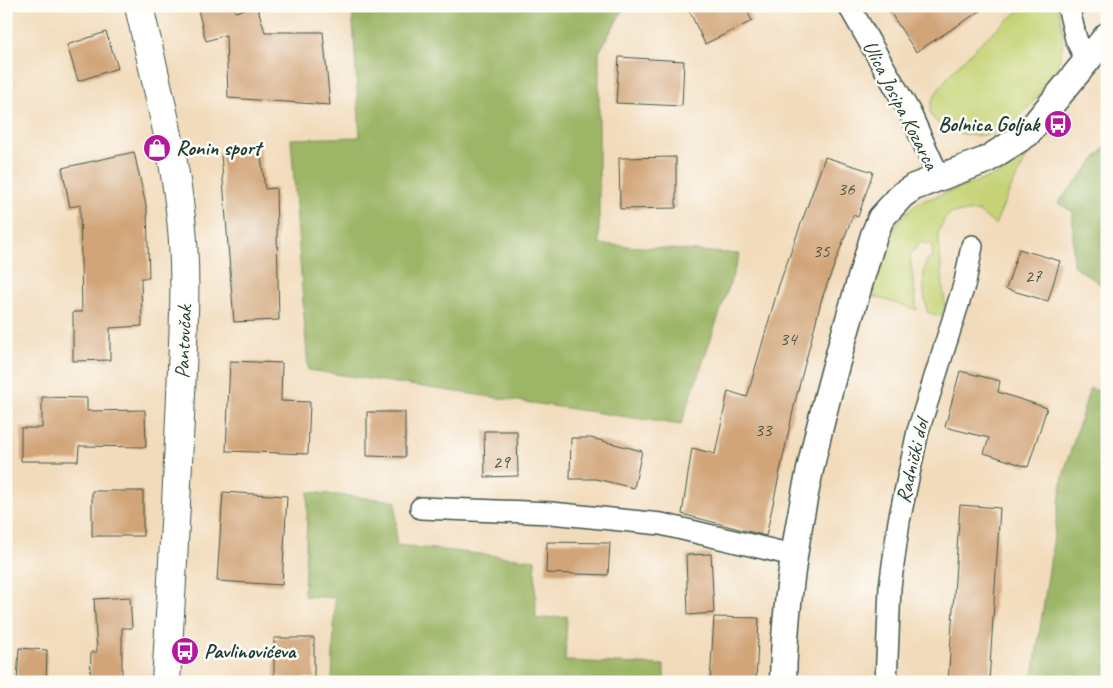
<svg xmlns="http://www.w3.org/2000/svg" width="1113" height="688" font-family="Caveat,sans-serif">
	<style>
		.green { fill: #c5d375; stroke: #728854 }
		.forest { fill: #9cb566; stroke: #5e794d }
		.building { fill: #d2a579 }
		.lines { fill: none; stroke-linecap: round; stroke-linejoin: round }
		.minor-casing { stroke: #3f5548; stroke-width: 24 }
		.tertiary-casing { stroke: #3f5548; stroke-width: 29 }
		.secondary-casing { stroke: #3f5548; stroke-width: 30 }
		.minor { stroke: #fff; stroke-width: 21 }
		.tertiary { stroke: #fff; stroke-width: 26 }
		.secondary { stroke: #fff; stroke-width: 28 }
		.labels { text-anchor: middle; stroke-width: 5; stroke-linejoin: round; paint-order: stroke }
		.number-label { font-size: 19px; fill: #4c5745 }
		.street-label { font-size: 21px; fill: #1f3d34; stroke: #fdfcf7 }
		.poi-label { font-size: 21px; font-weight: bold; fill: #1f3d34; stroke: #fdfcf7; text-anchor: start }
	</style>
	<rect width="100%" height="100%" fill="#fdfcf7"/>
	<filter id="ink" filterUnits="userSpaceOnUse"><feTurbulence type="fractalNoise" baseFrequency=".02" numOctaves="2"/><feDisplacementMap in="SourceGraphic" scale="10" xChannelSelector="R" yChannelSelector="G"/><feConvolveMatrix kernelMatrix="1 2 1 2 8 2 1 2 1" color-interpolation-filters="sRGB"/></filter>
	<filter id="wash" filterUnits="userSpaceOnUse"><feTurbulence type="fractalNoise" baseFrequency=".0096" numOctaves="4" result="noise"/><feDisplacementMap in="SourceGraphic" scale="20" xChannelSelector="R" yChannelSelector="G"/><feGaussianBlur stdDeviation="1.12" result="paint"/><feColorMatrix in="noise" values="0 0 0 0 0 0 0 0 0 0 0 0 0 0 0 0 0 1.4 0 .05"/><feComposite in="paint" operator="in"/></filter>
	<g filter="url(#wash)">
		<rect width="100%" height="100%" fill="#f2dbbb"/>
		<path class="green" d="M1027 6H1058C1068 45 1063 66 1037 97 1011 129 989 146 947 129 940 126 930 118 930 110 930 84 1004 20 1027 6Z
			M1028 155 1008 194 995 225 978 211 951 213 944 220 938 233 945 306 942 317 927 312C924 294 921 278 927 260L933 258 932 245 920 242 910 256 917 310 869 295 894 226 904 214 920 202 1002 173Z"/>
		<path class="forest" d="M352 6H625L599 52V244L740 254 681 425 308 370 291 139 360 137Z
			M1107 145V289L1073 265V212L1058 203Z
			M1090 388 1107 394V682H1032L1063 476Z
			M308 492 396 501V545L535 560 536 619 567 616 565 661 664 665V682H332L335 598 304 596Z"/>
		<g id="blocks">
			<path class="building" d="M197 6H234L235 12 257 6 265 32H323L330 105 228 98 226 35 206 41Z
				M687 6H745L752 21 705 44Z
				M886 6H988L916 52Z
				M106 32 118 68 78 81 67 45Z
				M619 57 684 61 682 106 616 103Z
				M260 148 265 189 276 188 279 320 234 322 221 154Z
				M134 152 147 210 149 278H141L142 326 110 328V360L73 361V312H82L80 205 70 207 62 168Z
				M676 157V208L620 209 619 158Z
				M825 157 873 172 858 217 853 215 822 298 795 402 766 536 682 514 692 448 715 454 728 391 747 397 779 285Z
				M1019 249 1060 261 1048 301 1006 289Z
				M230 361 282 363 281 401 310 402 308 454 226 451Z
				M960 371 1000 381 998 392 1047 408 1028 467 984 453 989 438 945 427Z
				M42 397 87 398V411L145 410 146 447 79 446 78 461H21V428H42Z
				M367 412H405V457L367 456Z
				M484 431H517L518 476 485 477Z
				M571 438H591L642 451 634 488 596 479H570Z
				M92 491H143V536H92Z
				M223 492 287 496 282 585 217 581Z
				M960 505 1000 508 989 682H948Z
				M547 542 610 543 608 575 546 573Z
				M711 554 714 613 688 615 686 555Z
				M130 597 132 628H122V682H90L91 652H97L94 599Z
				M714 617 759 618 756 682H710Z
				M274 638H314V678H274Z
				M19 648 47 650 46 682H17Z"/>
		</g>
	</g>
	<g filter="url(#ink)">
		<use href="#blocks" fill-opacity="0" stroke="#3f5548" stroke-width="1"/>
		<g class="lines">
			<g class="minor-casing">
				<path id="minor" d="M849 6 910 113 939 177
					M1068 6 1076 39 1087 62
					M421 508 551 513 661 524 793 555
					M886 682 890 587 899 521 918 431 965 282 972 246"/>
			</g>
			<g class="tertiary-casing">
				<path id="tertiary" d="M783 682C786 528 830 381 874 235L881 218 902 195 914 187 986 160 1027 134 1107 36"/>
			</g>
			<g class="secondary-casing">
				<path id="secondary" d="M139 6C154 74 172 141 180 210 188 271 183 334 181 395 177 491 172 586 166 682"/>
			</g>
			<use href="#minor" class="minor"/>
			<use href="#tertiary" class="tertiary"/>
			<use href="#secondary" class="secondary"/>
		</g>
	</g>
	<defs>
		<g id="bus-disc" transform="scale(1.4375)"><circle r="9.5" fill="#b5179e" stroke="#fdfcf7"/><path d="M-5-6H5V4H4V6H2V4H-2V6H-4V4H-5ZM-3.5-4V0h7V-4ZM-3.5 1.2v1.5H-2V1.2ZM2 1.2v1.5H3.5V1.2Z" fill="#fff"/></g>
		<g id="shop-disc" transform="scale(1.4375)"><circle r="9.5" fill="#b5179e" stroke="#fdfcf7"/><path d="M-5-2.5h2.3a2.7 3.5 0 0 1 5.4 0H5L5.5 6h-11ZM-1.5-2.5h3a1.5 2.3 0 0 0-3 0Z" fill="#fff"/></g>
	</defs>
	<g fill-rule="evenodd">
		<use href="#bus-disc" x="1058" y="124"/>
		<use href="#shop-disc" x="157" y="148"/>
		<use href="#bus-disc" x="185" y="651"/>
	</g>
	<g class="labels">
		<g class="number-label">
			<text x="846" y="195">36</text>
			<text x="821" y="257">35</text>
			<text x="1033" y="282">27</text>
			<text x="788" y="345">34</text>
			<text x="763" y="436">33</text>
			<text x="501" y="468">29</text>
		</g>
		<g class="street-label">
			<text transform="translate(901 105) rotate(63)" y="7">Ulica Josipa Kozarca</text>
			<text transform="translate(183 342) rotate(-88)" y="7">Pantovčak</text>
			<text transform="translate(912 461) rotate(-77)" y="7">Radnički dol</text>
		</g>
		<g class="poi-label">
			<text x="1039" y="131" text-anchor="end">Bolnica Goljak</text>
			<text x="176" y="155">Ronin sport</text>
			<text x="204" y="658">Pavlinovićeva</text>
		</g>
	</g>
	<rect width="1113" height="688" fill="none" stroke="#fdfcf7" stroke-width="25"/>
</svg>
